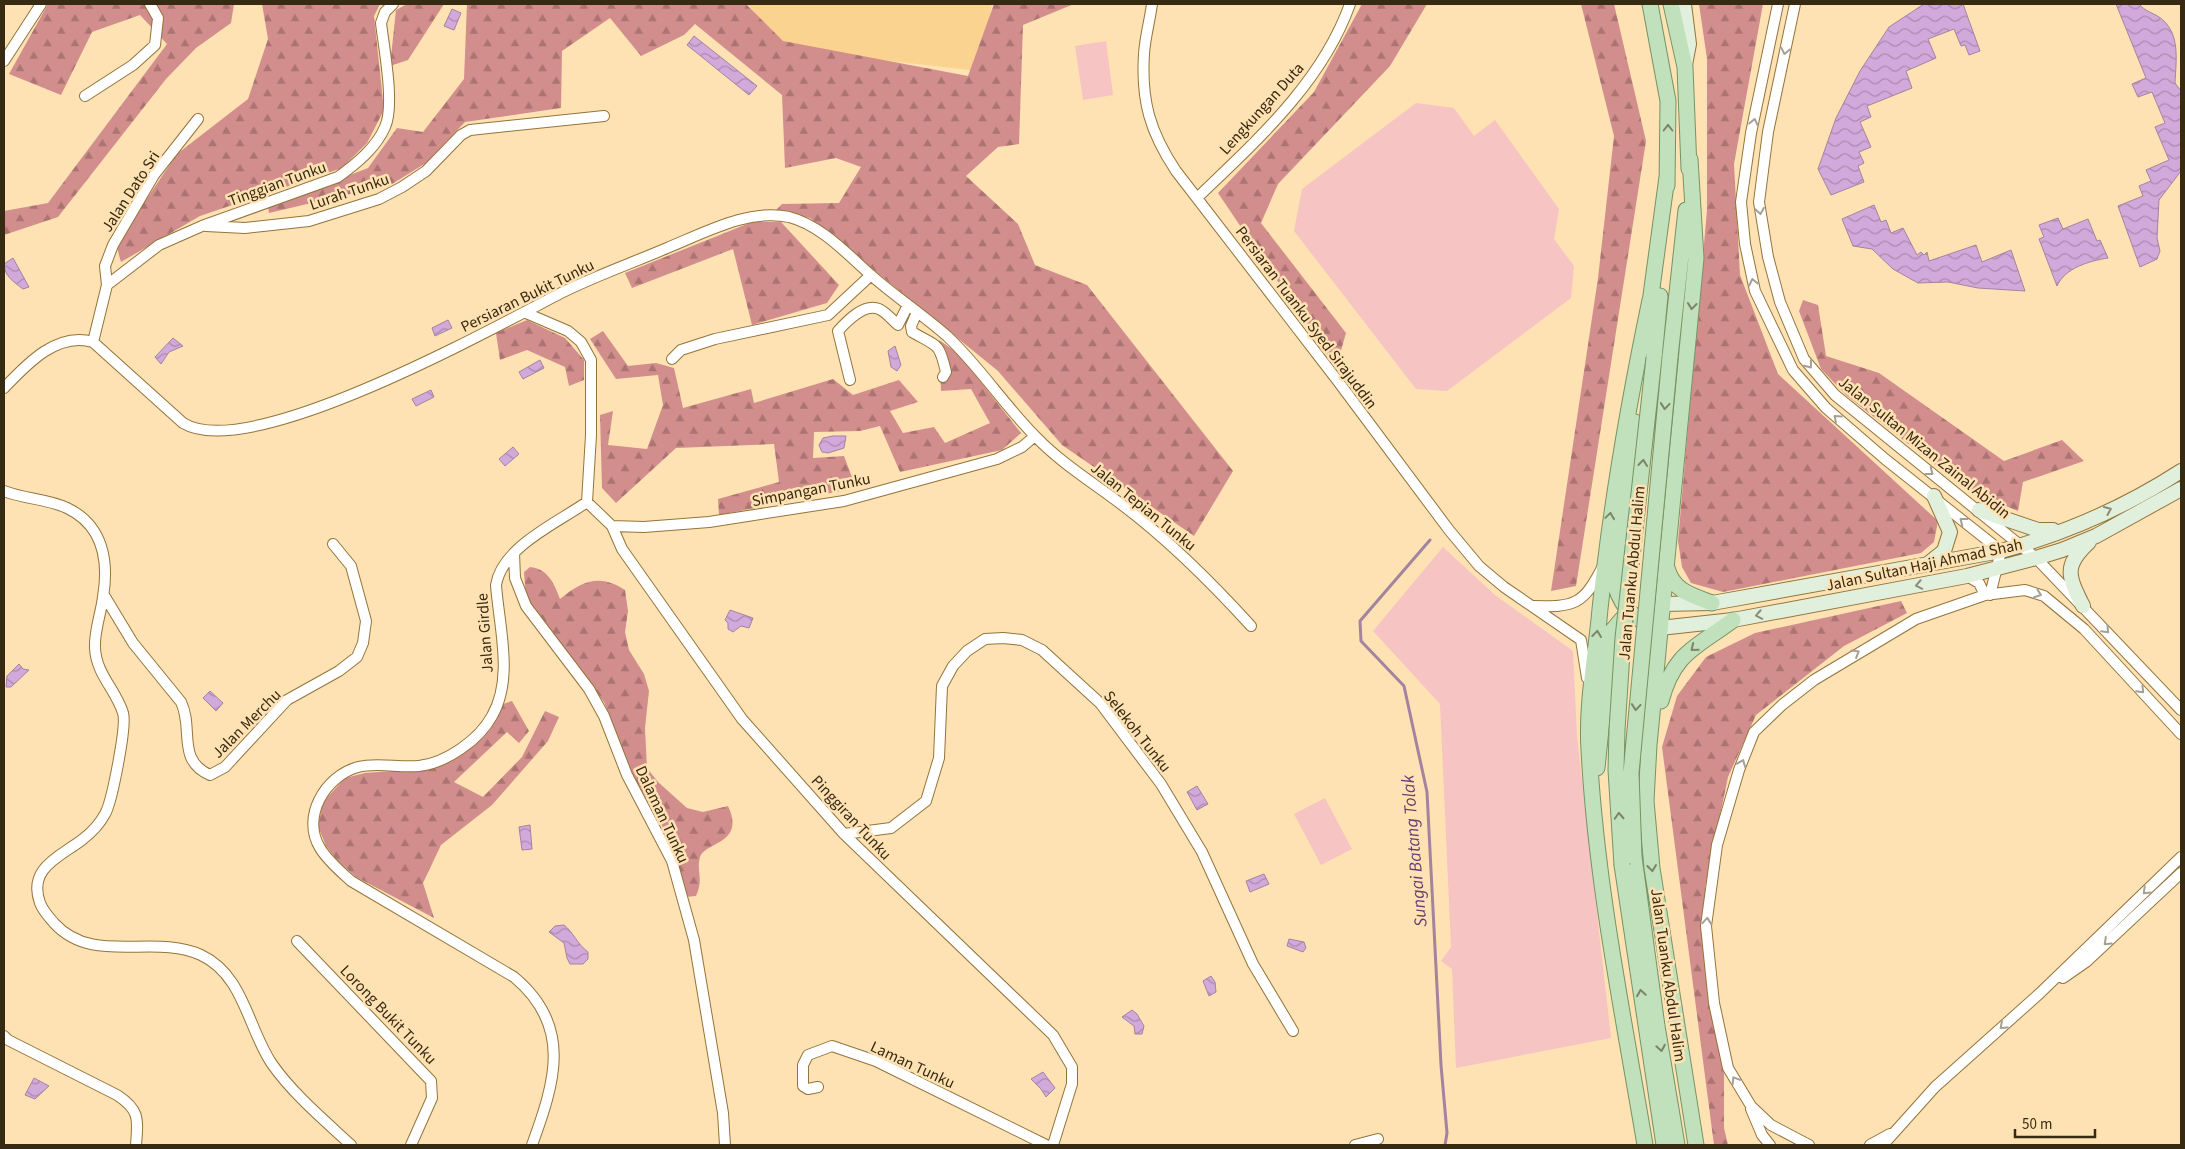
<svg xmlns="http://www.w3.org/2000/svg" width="2185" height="1149" font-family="'Source Sans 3',sans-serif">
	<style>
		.built { fill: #fad390 }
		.forest { fill: url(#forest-firs) }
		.garden { fill: #f5c4c3 }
		.water { fill: url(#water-waves); stroke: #a4839f }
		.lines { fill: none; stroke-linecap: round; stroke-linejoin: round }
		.stream { stroke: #a4839f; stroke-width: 3 }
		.street-casing { stroke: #93743a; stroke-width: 12 }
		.secondary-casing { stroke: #93743a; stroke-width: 16 }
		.primary-casing { stroke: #769363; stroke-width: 17 }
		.street { stroke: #fff; stroke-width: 10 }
		.secondary { stroke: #e0f0dd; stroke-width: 14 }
		.primary { stroke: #c1e0bc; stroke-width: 15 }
		.primary-bridge-casing { stroke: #769363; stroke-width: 17; stroke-linecap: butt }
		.primary-bridge { stroke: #c1e0bc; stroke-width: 15 }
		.oneway { stroke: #a59f94 }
		.oneway2 { stroke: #7c8567 }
		.oneway3 { stroke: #8c8d78 }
		.labels { text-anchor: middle; stroke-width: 5; stroke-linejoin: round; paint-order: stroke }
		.street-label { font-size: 16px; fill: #372a12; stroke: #fee2b3 }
		.water-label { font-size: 18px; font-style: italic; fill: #6c3977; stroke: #fee2b3 }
	</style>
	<defs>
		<pattern id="forest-firs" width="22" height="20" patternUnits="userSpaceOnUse" patternTransform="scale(1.25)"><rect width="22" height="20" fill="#d28e8d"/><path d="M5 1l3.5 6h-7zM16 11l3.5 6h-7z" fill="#ab7472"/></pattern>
		<pattern id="water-waves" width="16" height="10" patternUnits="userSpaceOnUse" patternTransform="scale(1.25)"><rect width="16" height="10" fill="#d2a9db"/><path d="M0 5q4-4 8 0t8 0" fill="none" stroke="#ab8ab0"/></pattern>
	</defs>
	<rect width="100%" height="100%" fill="#fee2b3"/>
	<path class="built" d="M748 4H992L979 71 783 49Z"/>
	<path class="forest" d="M48 4H234L231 23 196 48 166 79 58 217 4 235V211L48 203 167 44 140 15 92 32 61 95 9 74Z
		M262 4H380L374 16 384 110 367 143 342 168 200 216 121 262 116 244 177 154 248 99 268 39Z
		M407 4H444L408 60 390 66 396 10Z
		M467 4H746L783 41 968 76 994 4H1074L1023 25 1019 144 998 147 966 176 1018 224 1035 265 1087 285 1233 471 1194 536 1062 445 998 371 810 218 776 210 782 204 839 203 861 167 836 158 785 168 782 95 695 24 684 35 641 56 610 18 562 51 561 108 465 122 426 163 392 184 269 213 268 207 368 168 397 128 423 132 464 79Z
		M1362 4H1427L1390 66 1278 184 1261 223 1346 333 1338 361 1326 353 1218 193 1314 92Z
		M1581 4H1614L1646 141 1576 586 1551 591 1598 278 1614 136Z
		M1699 4H1763L1734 164 1740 275 1778 374 1938 521 1934 542 1921 553 1723 592 1691 583 1682 567 1678 541 1707 210V59Z
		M752 222H781L839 285 827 303 752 325 733 249 632 288 625 273Z
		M1803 300 1818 305 1826 356 1879 373 2004 461 2062 440 2084 461 2023 482 2018 511 1967 490 1846 395 1821 369 1799 311Z
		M527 320 565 338 584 360V380L569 386 565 367 527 350 500 360 496 333Z
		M603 331 628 366 656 363 674 368 683 408 751 389 754 403 833 379 853 395 899 380 918 402 890 411 903 433 934 427 945 443 990 423 971 389 941 391 939 340 959 354 1021 433 1002 450 900 472 880 426 860 431 814 432 813 458 844 456 856 488 719 515 718 499 779 482 774 444 676 448 616 503 602 488 600 415 613 411 608 445 647 449 663 405 658 375 616 379 590 339Z
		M530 567C548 569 554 583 560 599 583 580 600 574 625 590L628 611 625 632 629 650 644 674 649 691 645 728 647 768 658 782 687 808 703 812 728 806C746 844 705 842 700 857 696 872 704 878 696 896L685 897 672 848 660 821 635 780 604 702 526 597 524 572Z
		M1901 601 1907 613 1844 646 1756 715 1728 777 1705 887 1724 1074V1128L1728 1145H1714L1662 747 1677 696 1706 657 1755 633Z
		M512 701 529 731 519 743 507 732 454 782 483 797 522 757 545 711 559 717 548 741 492 805 441 845 423 883 434 918 356 877 337 860 326 846 318 826 323 802 345 778 365 773 434 768 471 748 491 728 503 704Z"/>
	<path class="garden" d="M1106 41 1113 95 1083 100 1075 46Z
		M1416 103 1454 108 1474 136 1495 120 1559 209 1554 239 1574 266 1571 298 1447 391 1416 389 1294 231 1302 189Z
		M1443 547 1495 595 1573 651 1577 736 1611 1038 1456 1068 1452 969 1441 961 1451 947 1440 704 1373 631Z
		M1325 798 1352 849 1321 865 1294 814Z"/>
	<path class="water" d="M1924 4H1963L1980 51 1969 55 1965 45 1961 46 1954 29 1928 39 1936 58 1906 71 1912 88 1867 106 1871 117 1860 122 1871 147 1859 152 1864 163 1858 166 1864 182 1831 195 1818 169 1836 118 1860 71 1889 27Z
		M2116 4H2139C2145 11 2151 12 2159 17 2181 32 2176 60 2175 83L2181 91V171L2159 200 2157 238 2160 251 2157 259 2140 267 2118 206 2143 196 2139 186 2151 181 2146 170 2169 160 2155 127 2165 123 2152 92 2138 97 2132 84 2146 78Z
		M452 9 461 13 454 30 444 26Z
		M694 36 757 86 749 95 687 45Z
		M1874 205 1881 222 1886 220 1891 233 1903 228 1917 255 1921 252 1924 255 1927 252 1929 261 1976 245 1982 262 2011 250 2025 291 1978 288 1948 282 1918 283 1893 269 1872 249 1853 246 1842 219Z
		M2058 218 2063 229 2088 219 2097 241 2100 240 2108 258C2089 261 2065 268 2057 286L2039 239 2044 237 2039 225Z
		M13 258 29 287 23 289C14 282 4 276 4 264Z
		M448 320 452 328 435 336 432 328Z
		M173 338 183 346 169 352 161 364 155 357Z
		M895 346 901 365 897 371 891 367 888 351Z
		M540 360 544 368 523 379 519 372Z
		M431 390 434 397 416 406 412 399Z
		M833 436H846L844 448 828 453 822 452 819 445 823 438Z
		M513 447 519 454 505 466 499 459Z
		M730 610 753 618 749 628 741 626 733 632 728 629V623L725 620Z
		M19 664 23 669 29 670 11 687H6L7 676Z
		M210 691 223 703 216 711 203 698Z
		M1197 786 1208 804 1197 810 1187 792Z
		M530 825 532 849 522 850 519 827Z
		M1264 874 1269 884 1250 892 1246 881Z
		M564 925C574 933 577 944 588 952V959L583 964H570L567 958 564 943 549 932 555 926Z
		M1289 939 1304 942 1306 948 1303 952 1287 946Z
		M1211 976 1215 982 1216 992 1209 996 1203 981Z
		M1132 1010 1137 1014 1144 1026 1142 1034H1135L1134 1026 1122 1017Z
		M1043 1072 1055 1088 1046 1097 1041 1089 1031 1079Z
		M34 1078 49 1086 35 1099 25 1095Z"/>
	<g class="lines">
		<path class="stream" d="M1430 540 1360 621 1361 641 1404 686 1427 792 1441 1065 1447 1133 1445 1145"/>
		<g class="street-casing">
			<path id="street" d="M1152 4C1150 20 1145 37 1144 54 1141 101 1150 132 1176 171L1337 380 1449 530 1479 566 1504 587 1581 640 1587 678
				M1778 4 1751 133 1741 202 1745 244 1755 291 1793 370 1826 408 1885 459 2001 551 1990 595
				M1795 4 1768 132 1759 202 1768 257 1780 302 1804 359 1835 395 2036 558 2181 710
				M4 61 41 4
				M85 96 133 65 155 45 158 18 150 4
				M1197 198C1256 141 1322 83 1350 4
				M206 226 245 228 309 221 379 199 402 187 426 171 461 135 470 130 604 116
				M107 285 105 266 113 245 154 175 198 119
				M917 312 911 326 912 332C938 347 939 342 946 372L943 377
				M526 313 568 331 581 342 591 360V435L587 502C557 523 502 547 496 585 499 627 514 678 492 716 479 740 446 763 419 766 399 768 377 762 358 767 325 776 301 817 320 848 328 861 340 871 351 881L514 977C573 1026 555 1082 532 1145
				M93 342 107 285 159 245 202 226 338 177C356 164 376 148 385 127 395 105 384 49 381 23L385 12 393 4
				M672 359 681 350 715 339 828 315 871 275
				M850 380 838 331C847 321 864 303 879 309 886 312 892 320 898 325L908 305
				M4 388C26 365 57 331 93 342L183 423C249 464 493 328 561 293 595 276 632 263 667 248 704 233 749 208 789 217 821 225 848 255 872 276 896 297 923 315 947 336 980 367 1004 405 1036 437 1061 463 1092 482 1121 504 1169 540 1211 582 1251 626
				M4 491C24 499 48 499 67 508 103 525 109 561 103 597 101 614 94 631 95 648 96 674 116 690 123 713 127 725 112 802 105 814 100 823 91 833 83 839 62 856 27 867 40 903 43 911 49 917 54 923 93 966 153 933 201 955 244 975 248 1029 272 1064 293 1094 324 1120 351 1145
				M587 502 612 526 622 549 742 719 844 834 1053 1035 1072 1067V1084L1053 1145
				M612 526 644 527 709 522 844 501 997 459 1022 447 1035 436
				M514 553 515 578 526 606 589 689 604 716 627 775 672 861 694 940 723 1113 725 1145
				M1967 576 1979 583 1985 595
				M104 595 133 643 181 702C194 729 176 760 210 775L225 767 287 700 339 671 357 657 363 643 366 621 351 566 333 544
				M1534 606C1574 607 1583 605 1602 568
				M844 834 891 828 926 801 939 758 942 686 953 666 967 651 985 639 1003 638 1022 640 1042 650 1100 703 1161 784 1202 852 1253 964 1293 1031
				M297 941 431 1081 432 1098 411 1145
				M2063 978 2086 962 2181 873
				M4 1036 8 1040 117 1095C140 1110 138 1119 136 1145
				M818 1087 808 1089 803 1086V1065L808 1055 832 1046 876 1061 1046 1145
				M1751 1109 1762 1135 1770 1145
				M1355 1145 1378 1139
				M1809 1145 1771 1125 1751 1106 1728 1068 1714 1003 1706 926 1717 845 1739 770 1754 732 1782 705 1814 680 1916 619 1985 595 2025 590 2044 596 2084 629 2181 734
				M1870 1145 1890 1134
				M1883 1145 1935 1087 2039 994 2181 857"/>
		</g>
		<g class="secondary-casing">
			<path id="secondary" d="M1684 4 1689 44 1685 65
				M1979 510 2038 530H2053
				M1929 563 1944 551 1950 532 1934 496
				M1663 604 1712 603 2001 551C2063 534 2127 506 2181 471
				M2083 606C2068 576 2063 566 2089 542
				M1660 628 1733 620 1967 576 2036 558 2062 550 2096 536 2181 489"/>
		</g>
		<g class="primary-casing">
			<path id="primary" d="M1650 4 1668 101 1667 186
				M1671 4 1685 67 1689 169
				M1690 159 1696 258 1649 745 1646 801 1652 868 1696 1145
				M1649 310 1667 177
				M1670 357 1686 210
				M1654 358 1660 296
				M1635 422 1616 588C1623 609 1635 620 1656 627
				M1667 568C1673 591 1691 595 1712 603
				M1661 701C1674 652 1696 648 1733 620
				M1597 768 1611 632 1629 611
				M1634 857 1657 1026 1677 1145
				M1622 865 1664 1145
				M1645 1145C1623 1014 1596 883 1589 750 1586 703 1596 656 1600 609 1611 503 1628 405 1650 300"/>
		</g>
		<use href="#street" class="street"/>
		<use href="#secondary" class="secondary"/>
		<use href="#primary" class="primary"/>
		<g class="primary-bridge-casing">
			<path id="primary-bridge" d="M1634 857 1631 773 1670 357
				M1622 865 1616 770 1617 730 1623 638 1654 358"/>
		</g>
		<use href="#primary-bridge" class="primary-bridge"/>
	</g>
	<defs><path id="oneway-chevron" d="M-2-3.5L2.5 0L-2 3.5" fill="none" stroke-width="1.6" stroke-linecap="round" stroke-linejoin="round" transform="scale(1.25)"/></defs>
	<g class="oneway">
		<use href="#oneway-chevron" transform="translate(1785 51) rotate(102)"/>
		<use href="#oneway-chevron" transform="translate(1754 122) rotate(-78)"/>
		<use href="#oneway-chevron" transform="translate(1760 211) rotate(81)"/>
		<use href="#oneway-chevron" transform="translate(1753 282) rotate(-103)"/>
		<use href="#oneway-chevron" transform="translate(1809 365) rotate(51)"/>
		<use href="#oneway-chevron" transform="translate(1837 418) rotate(-138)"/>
		<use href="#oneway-chevron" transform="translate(1930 472) rotate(38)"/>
		<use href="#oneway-chevron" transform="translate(1963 521) rotate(-142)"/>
		<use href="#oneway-chevron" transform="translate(2038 594) rotate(21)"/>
		<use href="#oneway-chevron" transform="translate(2106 630) rotate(46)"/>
		<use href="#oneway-chevron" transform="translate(1856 653) rotate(-31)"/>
		<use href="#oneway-chevron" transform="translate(2141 690) rotate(46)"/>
		<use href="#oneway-chevron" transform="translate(1742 763) rotate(-68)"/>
		<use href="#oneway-chevron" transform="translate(2146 891) rotate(136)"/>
		<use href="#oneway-chevron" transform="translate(1707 921) rotate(-85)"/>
		<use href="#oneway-chevron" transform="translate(2107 942) rotate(137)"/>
		<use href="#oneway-chevron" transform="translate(2003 1026) rotate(138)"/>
		<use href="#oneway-chevron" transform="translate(1735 1080) rotate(-121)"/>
	</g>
	<g class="oneway2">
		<use href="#oneway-chevron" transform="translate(1668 128) rotate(-90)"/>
		<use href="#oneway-chevron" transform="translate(1692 306) rotate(96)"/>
		<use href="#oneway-chevron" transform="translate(1665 406) rotate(95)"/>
		<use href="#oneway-chevron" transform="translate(1643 463) rotate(-84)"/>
		<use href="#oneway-chevron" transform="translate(1610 516) rotate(-82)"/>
		<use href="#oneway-chevron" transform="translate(1597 634) rotate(-83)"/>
		<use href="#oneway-chevron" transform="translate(1694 648) rotate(141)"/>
		<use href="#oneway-chevron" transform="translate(1636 707) rotate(95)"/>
		<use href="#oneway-chevron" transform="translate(1619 816) rotate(-93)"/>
		<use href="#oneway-chevron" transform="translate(1652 868) rotate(83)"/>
		<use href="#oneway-chevron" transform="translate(1641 993) rotate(-99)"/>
		<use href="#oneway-chevron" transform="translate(1661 1048) rotate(80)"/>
	</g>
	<g class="oneway3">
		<use href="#oneway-chevron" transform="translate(2108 510) rotate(-24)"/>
		<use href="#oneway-chevron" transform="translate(1919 585) rotate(169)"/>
		<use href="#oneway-chevron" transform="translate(1759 615) rotate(169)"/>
	</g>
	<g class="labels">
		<g class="street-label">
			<text transform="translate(1261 108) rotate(-48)" y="6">Lengkungan Duta</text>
			<text transform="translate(277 183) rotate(-20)" y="6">Tinggian Tunku</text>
			<text transform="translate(130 191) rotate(-57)" y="6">Jalan Dato Sri</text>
			<text transform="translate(349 191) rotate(-19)" y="6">Lurah Tunku</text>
			<text transform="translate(527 295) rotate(-26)" y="6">Persiaran Bukit Tunku</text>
			<text transform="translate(1307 317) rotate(53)" y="6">Persiaran Tuanku Syed Sirajuddin</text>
			<text transform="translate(1925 447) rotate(39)" y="6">Jalan Sultan Mizan Zainal Abidin</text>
			<text transform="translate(811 489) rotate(-11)" y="6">Simpangan Tunku</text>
			<text transform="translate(1144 506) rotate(39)" y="6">Jalan Tepian Tunku</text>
			<text transform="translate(1924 564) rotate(-12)" y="6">Jalan Sultan Haji Ahmad Shah</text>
			<text transform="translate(1631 573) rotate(-85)" y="6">Jalan Tuanku Abdul Halim</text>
			<text transform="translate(484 633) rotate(-94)" y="6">Jalan Girdle</text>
			<text transform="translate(246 723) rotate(-45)" y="6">Jalan Merchu</text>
			<text transform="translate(1138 731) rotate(52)" y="6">Selekoh Tunku</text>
			<text transform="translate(663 814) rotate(65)" y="6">Dalaman Tunku</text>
			<text transform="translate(852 817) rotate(47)" y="6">Pinggiran Tunku</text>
			<text transform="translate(1669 975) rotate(82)" y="6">Jalan Tuanku Abdul Halim</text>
			<text transform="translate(389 1014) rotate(46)" y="6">Lorong Bukit Tunku</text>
			<text transform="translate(913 1064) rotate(25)" y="6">Laman Tunku</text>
		</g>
		<g class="water-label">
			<text transform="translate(1414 851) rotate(-95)" y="6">Sungai Batang Tolak</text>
		</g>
	</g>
	<rect width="2185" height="1149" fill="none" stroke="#372a12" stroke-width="10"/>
	<path d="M2015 1129v8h80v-8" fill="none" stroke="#372a12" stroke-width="2.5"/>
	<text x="2022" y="1129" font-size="15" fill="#372a12" stroke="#fee2b3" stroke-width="4" paint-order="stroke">50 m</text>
</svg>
